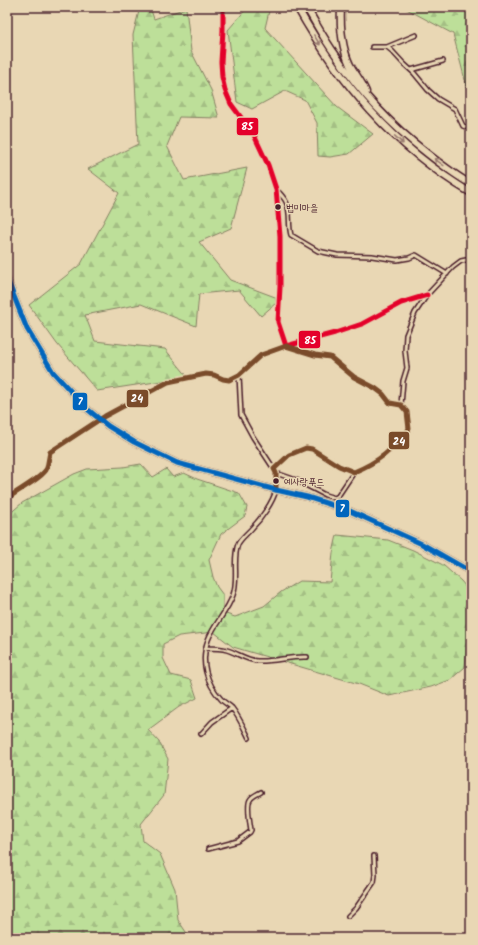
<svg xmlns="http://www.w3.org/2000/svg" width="478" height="945" font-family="Kalam,'Poor Story',sans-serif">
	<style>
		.forest { fill: url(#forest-firs); stroke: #847f62 }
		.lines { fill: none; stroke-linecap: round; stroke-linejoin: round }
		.street-casing { stroke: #4a1f2b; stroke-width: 6 }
		.secondary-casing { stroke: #4a1f2b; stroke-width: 8 }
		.highway-casing { stroke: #4a1f2b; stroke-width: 9 }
		.street { stroke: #e9d7b4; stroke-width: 3 }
		.secondary { stroke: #e9d7b4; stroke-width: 4.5 }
		.highway { stroke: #e9d7b4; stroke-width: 6 }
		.secondary-bridge-casing { stroke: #4a1f2b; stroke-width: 8; stroke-linecap: butt }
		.secondary-bridge { stroke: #e9d7b4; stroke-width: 4.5 }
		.bus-1-casing { stroke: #e9d7b4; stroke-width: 8 }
		.bus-2-casing { stroke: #e9d7b4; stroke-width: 8 }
		.bus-3-casing { stroke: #e9d7b4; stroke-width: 8 }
		.bus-1 { stroke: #e4002b; stroke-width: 5 }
		.bus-2 { stroke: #7a4b2a; stroke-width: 5 }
		.bus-3 { stroke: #0065bd; stroke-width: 5 }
		.oneway { stroke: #9a7b70 }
		.bus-dot { fill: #4a1f2b; stroke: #e9d7b4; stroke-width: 1.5 }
		.labels { text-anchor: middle; stroke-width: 3; stroke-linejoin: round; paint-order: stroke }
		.bus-label { font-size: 10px; fill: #4a1f2b; stroke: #e9d7b4; text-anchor: start }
		.line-badge { stroke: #e9d7b4; stroke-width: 1.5 }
		.badge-label { font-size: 11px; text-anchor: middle; font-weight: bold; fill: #fff }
	</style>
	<defs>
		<pattern id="forest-firs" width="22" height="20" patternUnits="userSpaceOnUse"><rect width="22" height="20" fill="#bddf99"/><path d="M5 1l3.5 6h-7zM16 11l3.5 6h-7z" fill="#a4bf84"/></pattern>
	</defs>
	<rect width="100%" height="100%" fill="#e9d7b4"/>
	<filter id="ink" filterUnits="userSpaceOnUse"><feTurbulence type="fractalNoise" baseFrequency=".025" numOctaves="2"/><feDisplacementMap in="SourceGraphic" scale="8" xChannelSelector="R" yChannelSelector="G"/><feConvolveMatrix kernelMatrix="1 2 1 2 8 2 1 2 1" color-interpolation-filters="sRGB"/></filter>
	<g filter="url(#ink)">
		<path class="forest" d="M140 7H150L154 19 186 8 191 51 211 90 219 118 179 117 167 146 184 180 247 168 231 228 199 242 230 280 275 297 276 303 261 316 239 290 199 294 196 326 141 304 85 315 95 341 165 349 188 377 97 391 57 344 29 305 81 264 119 193 88 169 138 144 133 35Z
			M248 7H270L265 28 337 107 373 134 349 154 330 157 318 156 317 123 305 100 285 91 252 109 237 102 228 30Z
			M403 7H467L471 9V103L453 34Z
			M141 464 153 477 166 469 173 477 184 473 197 479 239 493 247 507 245 516 221 534 209 560 213 577 217 587 223 595V613L235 617 264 606 281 592 299 581 330 582 333 553 337 535 388 540 413 550 443 565 461 581 471 593V640L467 647 465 667 450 680 431 687 389 696 359 684 233 647 214 632 179 636 163 644V658L171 675 191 680 197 698 179 707 148 730 159 742 168 759 164 795 141 824 143 841 160 854 175 889 178 920 190 938H7V516L22 503 74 474 87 469 123 467Z"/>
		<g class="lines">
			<g class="street-casing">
				<path id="street" d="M223 7V30L221 62 222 77 225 90 231 104 254 135 268 165 276 189 280 236V287L278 322 286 346 335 333 362 324 401 303 427 295
					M372 47H387L392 51 403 63 414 73 428 90 438 99 455 109 463 126 471 129
					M387 47 416 35
					M411 70 443 61
					M276 189C280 194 285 198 287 204 291 214 288 225 291 235L318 251 337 255 372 256 397 260 409 258 416 255 447 274
					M239 375 241 415 253 437 274 469
					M401 405 403 381 407 368 405 351 406 335 415 313 427 295 453 267 461 261 471 259
					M276 473 296 480 325 495 335 498 338 496 354 472
					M7 499C16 491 43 478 47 468 48 463 49 457 50 452L105 416 168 382 206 374 214 375 223 379 229 380 239 375 261 355 286 346 315 355 330 357 354 377 375 388 383 394 390 403 401 405 407 412 409 429C391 451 380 461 354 472L339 466 312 449 306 448 289 455 274 469 276 473V490
					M205 648C212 648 221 648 227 650 237 653 246 660 257 661 274 662 290 656 307 657
					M201 734 212 722 232 708
					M249 738C244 728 239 717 232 708 229 705 224 703 221 699 206 683 200 661 208 640 214 624 227 612 233 595 239 579 232 560 238 544 241 538 248 533 252 528 261 519 273 502 276 490
					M208 849 238 841 250 832 251 830C250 824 247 804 250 800 252 796 258 794 261 792
					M348 916 356 908 374 882 375 875 374 856"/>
			</g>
			<g class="secondary-casing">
				<path id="secondary" d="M7 279 27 329 53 372 86 408
					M108 426 134 442 177 463 276 490 307 497 350 511 422 544 471 572"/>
			</g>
			<g class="highway-casing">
				<path id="highway" d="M297 7C341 85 393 146 471 193
					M306 7C316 23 324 39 335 54 360 93 392 126 428 154 442 165 456 176 471 184
					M341 7C340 26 342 48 350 65 355 74 362 82 366 92"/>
			</g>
			<use href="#street" class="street"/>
			<use href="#secondary" class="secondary"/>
			<use href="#highway" class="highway"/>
			<g class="secondary-bridge-casing">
				<path id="secondary-bridge" d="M86 408 108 426"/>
			</g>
			<use href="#secondary-bridge" class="secondary-bridge"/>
			<g class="bus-1-casing">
				<path id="bus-1" d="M223 7V30L221 62 222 77 225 90 231 104 254 135 268 165 276 189 280 236V287L278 322 286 346 335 333 362 324 401 303 427 295"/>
			</g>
			<g class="bus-2-casing">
				<path id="bus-2" d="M7 499C16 491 43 478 47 468 48 463 49 457 50 452L105 416 168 382 206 374 214 375 223 379 229 380 239 375 261 355 286 346 315 355 330 357 354 377 375 388 383 394 390 403 401 405 407 412 409 429C391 451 380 461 354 472L339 466 312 449 306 448 289 455 274 469 276 473V490"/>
			</g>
			<g class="bus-3-casing">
				<path id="bus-3" d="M7 279 27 329 53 372 86 408 108 426 134 442 177 463 276 490 307 497 350 511 422 544 471 572"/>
			</g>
			<use href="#bus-1" class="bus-1"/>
			<use href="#bus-2" class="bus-2"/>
			<use href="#bus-3" class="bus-3"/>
		</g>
		<defs><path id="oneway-shaft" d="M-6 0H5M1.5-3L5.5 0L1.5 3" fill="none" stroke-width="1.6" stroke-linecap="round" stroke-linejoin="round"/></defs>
		<g class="oneway">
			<use href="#oneway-shaft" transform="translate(317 40) rotate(58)"/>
			<use href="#oneway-shaft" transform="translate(399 140) rotate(43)"/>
			<use href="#oneway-shaft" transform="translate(439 162) rotate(-144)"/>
		</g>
	</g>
	<g class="bus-dot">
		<circle cx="278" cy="207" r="3.5"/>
		<circle cx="276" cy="481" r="3.5"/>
	</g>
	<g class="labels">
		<g class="bus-label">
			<text x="286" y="211">법미마을</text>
			<text x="284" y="485">예사랑푸드</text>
		</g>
	</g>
	<g class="line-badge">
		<rect x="236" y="117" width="23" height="19" rx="4" fill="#e4002b"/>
		<rect x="298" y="330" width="23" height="19" rx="4" fill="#e4002b"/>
		<rect x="126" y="389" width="23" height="19" rx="4" fill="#7a4b2a"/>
		<rect x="72" y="392" width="16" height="19" rx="4" fill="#0065bd"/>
		<rect x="388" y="431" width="22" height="19" rx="4" fill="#7a4b2a"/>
		<rect x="335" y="499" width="15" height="19" rx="4" fill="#0065bd"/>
	</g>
	<g class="badge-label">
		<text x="247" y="130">85</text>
		<text x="310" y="344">85</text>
		<text x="137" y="402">24</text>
		<text x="80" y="405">7</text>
		<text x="399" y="445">24</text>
		<text x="342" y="512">7</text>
	</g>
	<rect width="478" height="945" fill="none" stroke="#e9d7b4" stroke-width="24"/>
	<rect x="12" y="12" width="454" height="921" fill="none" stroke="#4a1f2b" stroke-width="1.5" filter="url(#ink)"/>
</svg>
